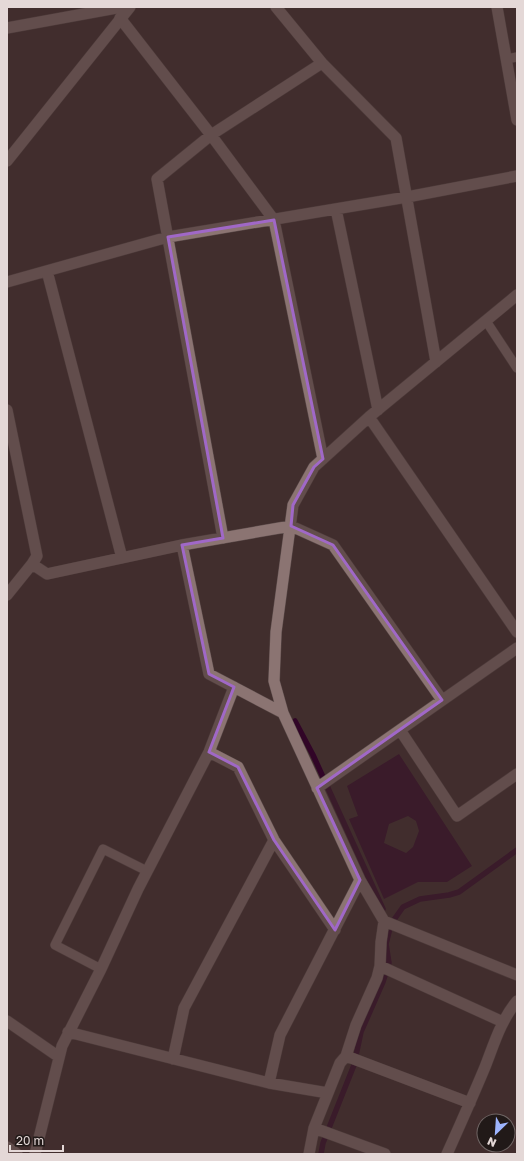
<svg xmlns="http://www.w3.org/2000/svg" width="524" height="1161" font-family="'Golos Text',sans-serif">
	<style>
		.water { fill: #310527; fill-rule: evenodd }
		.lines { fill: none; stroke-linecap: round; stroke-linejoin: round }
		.stream { stroke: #310527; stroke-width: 5.5 }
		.service-casing { stroke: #5c4c4b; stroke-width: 10 }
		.minor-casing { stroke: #5c4c4b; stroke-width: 12 }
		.tertiary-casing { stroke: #5c4c4b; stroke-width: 12 }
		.service { stroke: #8b7472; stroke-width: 9 }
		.minor { stroke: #8b7472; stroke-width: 11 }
		.tertiary { stroke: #8b7472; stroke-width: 11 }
		.marked { fill: none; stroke: #a068c7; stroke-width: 3; stroke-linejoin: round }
	</style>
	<rect width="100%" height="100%" fill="#412e2d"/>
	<path class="water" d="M399 754 472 866 447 882H418L384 899 349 819 358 816 347 786ZM408 816 416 821 419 831 413 847 406 853 384 843 389 824Z"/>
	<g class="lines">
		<path class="stream" d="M295 721 313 755 383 909
			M321 1154 323 1143 354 1065 361 1032 383 982 389 963 386 944 391 924 403 907 420 899 449 895 459 892 517 850"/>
		<g class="service-casing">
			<path id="service" d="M506 59 517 57
				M486 321 517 368
				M101 969 55 945 103 849 147 871"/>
		</g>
		<g class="minor-casing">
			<path id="minor" d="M276 7 322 63 396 138 436 362
				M497 7 517 120
				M120 18 211 135 274 220 323 459
				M7 28 122 7
				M336 209 378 410
				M47 271 122 558
				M7 282 168 237 407 197 517 176
				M7 410 37 556 32 564 7 595
				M369 417 517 632
				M223 538 157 179 211 135 322 63
				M182 545 209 674 283 713
				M32 564 47 574 182 545 291 526 333 545 442 700
				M400 730 457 816 517 774
				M209 752 238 767 274 840 335 930
				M317 788 517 648
				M384 921 517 975
				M380 966 503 1022
				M7 1021 59 1057
				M68 1032 269 1083 328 1093
				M346 1056 470 1103
				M173 1059 184 1008 274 840
				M269 1083 280 1035 360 880
				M314 1128 385 1154
				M7 1147 17 1154
				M35 1154 62 1046 101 969 138 889 209 752 234 687
				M309 1154 314 1128 340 1063 346 1056 356 1025 377 978 380 966 381 942 384 921 360 880 283 713 274 681 276 632 293 505 314 467 369 417 517 295
				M447 1154C460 1125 473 1096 485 1067 494 1044 501 1020 517 1001"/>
		</g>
		<g class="tertiary-casing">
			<path id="tertiary" d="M7 161 130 7"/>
		</g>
		<use href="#service" class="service"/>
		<use href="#minor" class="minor"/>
		<use href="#tertiary" class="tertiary"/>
	</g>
	<path d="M0 0H524V1161H0ZM274 220 323 459 314 467 293 505 291 526 333 545 442 700 317 788 360 880 335 930 274 840 238 767 209 752 234 687 209 674 182 545 223 538 168 237Z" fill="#412e2d" fill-opacity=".55" fill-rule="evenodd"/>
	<path class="marked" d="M274 220 323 459 314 467 293 505 291 526 333 545 442 700 317 788 360 880 335 930 274 840 238 767 209 752 234 687 209 674 182 545 223 538 168 237Z"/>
	<rect width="524" height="1161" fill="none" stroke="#e4d8d7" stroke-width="16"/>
	<g transform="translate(496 1133) rotate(205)"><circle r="19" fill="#211918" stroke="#6f6564"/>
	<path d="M0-3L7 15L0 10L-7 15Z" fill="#9db4fd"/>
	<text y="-6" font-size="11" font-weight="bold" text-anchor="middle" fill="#e4d8d7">N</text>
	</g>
	<path d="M10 1145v6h53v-6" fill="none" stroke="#e4d8d7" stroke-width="2"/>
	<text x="16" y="1145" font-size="12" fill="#e4d8d7" stroke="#211918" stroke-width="3" paint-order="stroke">20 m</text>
</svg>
